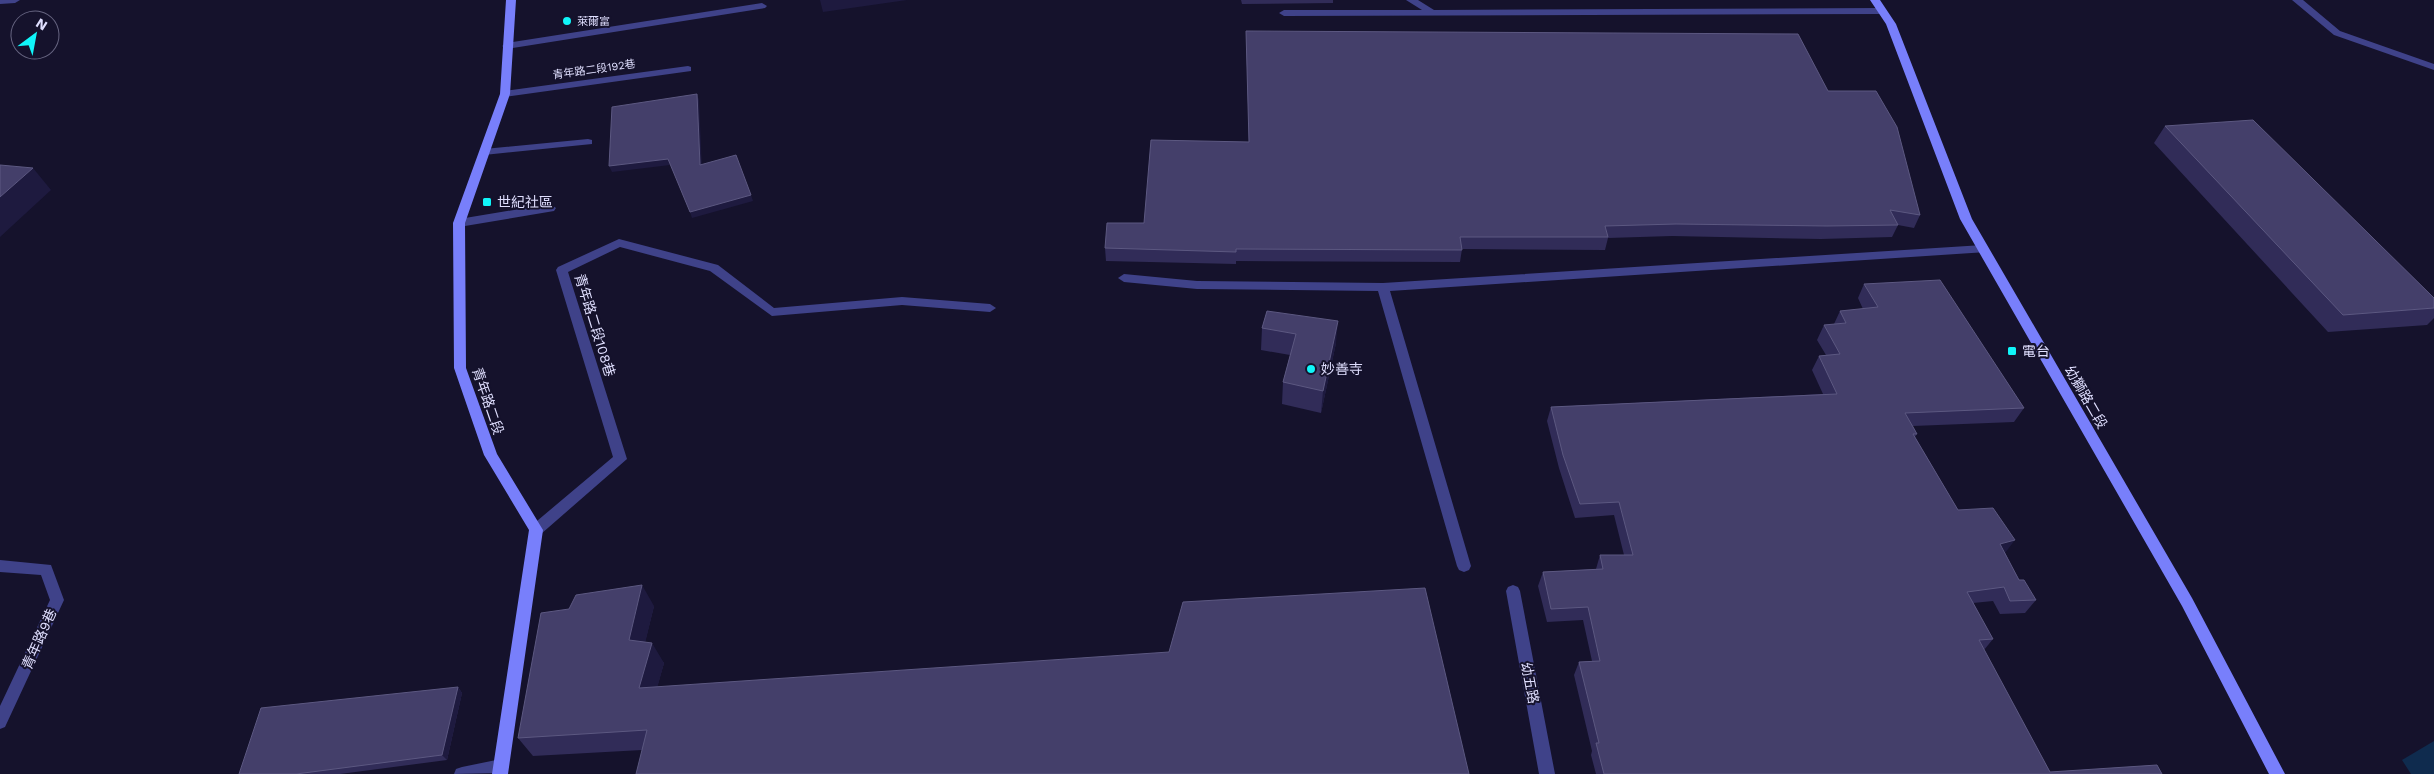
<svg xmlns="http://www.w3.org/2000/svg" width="2434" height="774" font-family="'Work Sans','Noto Sans TC',sans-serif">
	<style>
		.water { fill: #0f2b4e }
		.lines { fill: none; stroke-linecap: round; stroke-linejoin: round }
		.lane { fill: #3f4289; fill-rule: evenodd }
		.street { fill: #3f4289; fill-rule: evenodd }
		.secondary { fill: #787ffb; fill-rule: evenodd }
		.wall { fill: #312c58 }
		.shaded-wall { fill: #1e1a3f }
		.building { fill: #443f6a; stroke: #5c5881 }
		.poi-dot { fill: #10f5f9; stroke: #15122c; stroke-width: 2 }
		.labels { text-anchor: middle; stroke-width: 4; stroke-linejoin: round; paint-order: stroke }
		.far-poi-label { font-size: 11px; fill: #dfdefe; stroke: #15122c; text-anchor: start }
		.far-street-label { font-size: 11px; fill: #dfdefe; stroke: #15122c }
		.poi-label { font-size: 14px; fill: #dfdefe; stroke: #15122c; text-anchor: start }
		.street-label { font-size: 14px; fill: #dfdefe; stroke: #15122c }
	</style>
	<rect width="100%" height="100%" fill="#15122c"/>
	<path class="water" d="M2434 741V774H2411L2402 760Z"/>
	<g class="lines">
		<path class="lane" d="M1406 0H1418L1434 10 1882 8 1887 11 1882 14 1284 16 1279 13 1284 10H1422Z
			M688 66 691 67V71L505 97 500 94 505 91Z
			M588 139 592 140V144L484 155 479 152 484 149Z
			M550 204 556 208 554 211 459 227 453 223 459 219Z
			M0 560 51 565 64 600 5 727 0 729V706L50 600 41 575 0 572Z"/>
		<path class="street" d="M0 0H20L15 3 0 4Z
			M2292 0H2303L2340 31 2434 64V70L2334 35Z
			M762 3 767 6 765 8 507 49 502 46 507 43Z
			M619 239 718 265 774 308 902 297 990 304 996 308 990 312 902 305 772 316 710 271 620 247 568 272 627 459 541 534 536 536 531 534 529 530 531 526 613 457 556 270 558 267Z
			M1983 245 1987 246 1989 249 1987 252 1390 291 1471 566 1469 570 1464 572 1459 570 1457 566 1378 291 1197 289 1124 282 1118 278 1124 274 1197 281 1383 283Z
			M1513 585 1518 587 1520 591 1555 774H1539L1506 591 1508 587Z
			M501 759 507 761 509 766 507 771 501 773 454 774 456 769 462 767Z"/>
		<path class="secondary" d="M506 0H516L510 94 465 223 466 368 497 454 543 530 508 774H492L529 530 484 455 454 368 453 223 500 94Z
			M1870 0H1880L1896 24 1972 219 2192 598 2285 774H2269L2182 606 1960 219 1886 24Z"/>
	</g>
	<path class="wall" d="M1241 0H1333V3L1242 4Z
		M1246 31 1828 91 1920 215 1914 228 1898 225 1892 237 1821 239 1672 236 1608 238 1605 250 1462 249 1460 262 1236 261V264L1106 261 1105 248 1144 223 1249 142Z
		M2165 126 2434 298V318L2427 325 2328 332 2154 143Z
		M1864 284 2024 408 2014 422 1913 426 1917 434 1915 437 1958 510 2005 553 2019 580 2036 600 2025 613 2000 614 1993 601 1973 603 1993 639 1984 650 2050 772 2162 774H1596L1591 755 1592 751 1574 675 1579 662 1592 661 1583 620 1547 622 1538 586 1543 572 1596 569 1600 555H1624L1614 515 1575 518 1559 468 1547 421 1551 407 1823 394 1812 370 1819 356 1826 355 1817 340 1824 325 1834 324 1840 311 1863 309 1858 298Z
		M1267 311 1336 343 1321 413 1282 404 1283 382 1290 355 1261 350 1262 328Z
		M654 606 645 642 664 663 657 687 1469 774 642 750 533 756 518 738Z
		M458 687 462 693 447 760 340 774H239Z"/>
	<path class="shaded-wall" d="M820 0H907L823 12Z
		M697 94 699 100 702 171 700 165Z
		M668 159 670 165 612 172 609 166Z
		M33 168 51 190 0 237V197Z
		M751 195 753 201 692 218 690 212Z
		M1338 321 1336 343 1321 413 1323 391Z
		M2015 540 2005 553 2000 544Z
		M642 585 654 606 641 660 629 640Z
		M652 643 664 663 652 707 639 688Z
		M458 687 462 693 447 760 442 755Z"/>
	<path class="building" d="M1246 31 1798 34 1828 91H1876L1897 127 1920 215 1890 210 1898 225 1827 226 1676 224 1605 226 1608 237H1460L1462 250 1236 249V252L1105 248 1107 223H1144L1151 140 1249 142Z
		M697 94 700 165 736 155 751 195 690 212 668 159 609 166 612 107Z
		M2253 120 2434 298V308L2343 315 2165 126Z
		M0 165 33 168 0 197Z
		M1940 280 2024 408 1905 413 1917 434H1913L1958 510 1993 508 2015 540 2000 544 2019 580H2024L2036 600 2010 601 2004 587 1967 592 1993 639 1979 640 2050 772 2157 765 2162 774H1604L1596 743H1599L1579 662 1600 661 1588 607 1551 609 1543 572 1603 569 1600 555H1633L1619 502 1580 504 1563 455 1551 407 1837 394 1819 356 1840 354 1824 325 1846 323 1840 311 1878 307 1864 284Z
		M1267 311 1338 321 1323 391 1283 382 1296 334 1262 328Z
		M642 585 629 640 652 643 639 688 1169 652 1183 602 1425 588 1469 774H636L647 730 518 738 541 613 569 609 576 595Z
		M458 687 442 755 296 774H239L261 708Z"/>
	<g class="poi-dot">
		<circle cx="567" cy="21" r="5"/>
		<rect x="482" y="197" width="10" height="10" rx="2.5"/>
		<rect x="2007" y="346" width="10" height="10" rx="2.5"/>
		<circle cx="1311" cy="369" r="5"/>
	</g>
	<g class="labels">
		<g class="far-poi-label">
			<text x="577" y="25">萊爾富</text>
		</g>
		<g class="far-street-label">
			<text transform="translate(594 69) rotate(-8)" y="4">青年路二段192巷</text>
		</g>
		<g class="poi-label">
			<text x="497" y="207">世紀社區</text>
			<text x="2022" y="356">電台</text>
			<text x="1321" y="374">妙善寺</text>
		</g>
		<g class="street-label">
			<text transform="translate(595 325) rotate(73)" y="5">青年路二段108巷</text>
			<text transform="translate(2086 397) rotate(60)" y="5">幼獅路二段</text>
			<text transform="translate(488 401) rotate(71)" y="5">青年路二段</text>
			<text transform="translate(39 639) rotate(-66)" y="5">青年路9巷</text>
			<text transform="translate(1530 683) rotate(79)" y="5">幼五路</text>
		</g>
	</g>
	<g transform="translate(35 35) rotate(32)"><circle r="24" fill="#15122c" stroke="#666480"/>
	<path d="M0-4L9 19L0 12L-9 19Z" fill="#10f5f9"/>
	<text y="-8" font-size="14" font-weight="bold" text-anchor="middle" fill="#dfdefe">N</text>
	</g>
</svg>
